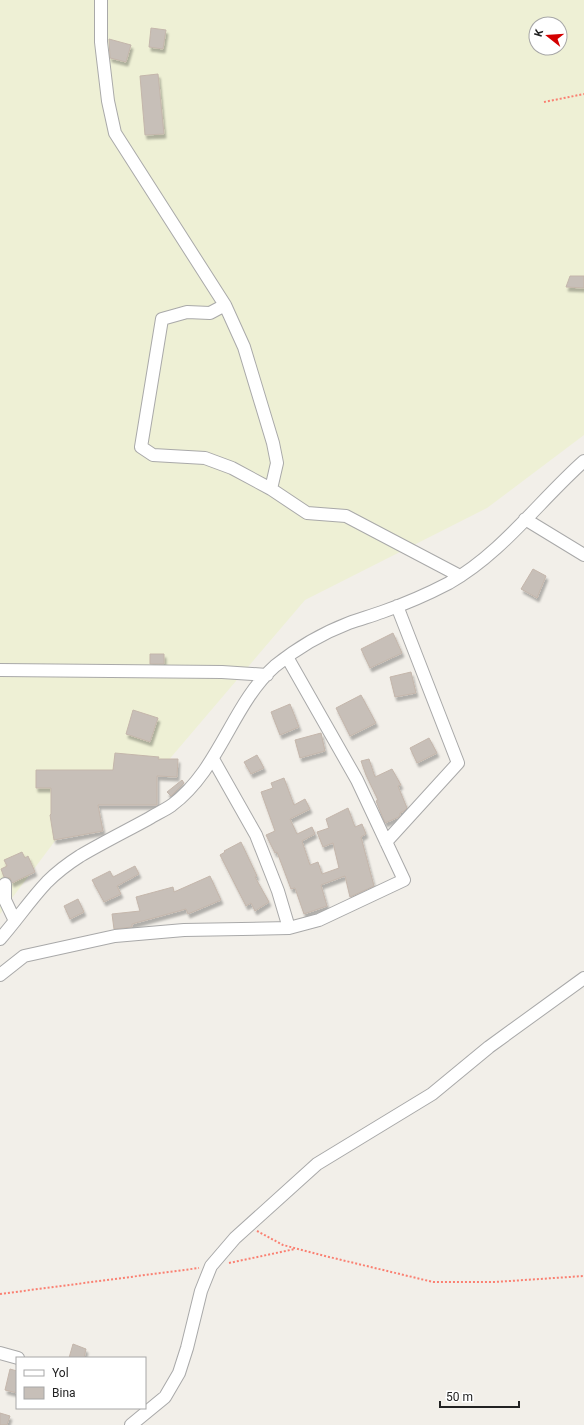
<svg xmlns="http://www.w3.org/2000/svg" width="584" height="1425" font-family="Roboto,sans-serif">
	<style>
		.farmland { fill: #eef0d5; fill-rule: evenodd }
		.building { fill: #c7bfb8; stroke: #c4b6ab; filter: url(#shadow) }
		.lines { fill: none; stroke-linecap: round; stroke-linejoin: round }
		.minor-casing { stroke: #a9a9a9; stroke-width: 14 }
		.path { stroke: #fa8072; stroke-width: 2; stroke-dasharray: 2 2; stroke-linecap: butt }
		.minor { stroke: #fff; stroke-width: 12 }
	</style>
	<defs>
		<filter id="shadow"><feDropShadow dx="2" dy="4" stdDeviation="1" flood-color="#0004"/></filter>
	</defs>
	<rect width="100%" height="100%" fill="#f2efe9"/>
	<path class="farmland" d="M0 0H584V435L487 508 305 600 167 762 67 825 0 914ZM536 24H560V48H536Z"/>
	<path class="building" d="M151 28 166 30 163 49 149 47Z
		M109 39 131 45 126 62 110 58Z
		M158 74 164 134 145 135 140 76Z
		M570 276H584V288L566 287Z
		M533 569 546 576 537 598 521 589Z
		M393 633 402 653 370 668 361 649Z
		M150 654H164V664H150Z
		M411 672 416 693 395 697 390 677Z
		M361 695 376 723 350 736 336 708Z
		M290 704 299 727 280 735 271 712Z
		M133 710 158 718 150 742 126 734Z
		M321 733 325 751 300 758 295 740Z
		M429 738 437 753 417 763 410 748Z
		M115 753 159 757 158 759H178L177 777 157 776V805H98L103 831 54 840 50 815 51 814V788H36V770H113Z
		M257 755 264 768 251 774 244 762Z
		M369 759 375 777 392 769 401 785 398 786 407 808 404 811 400 813V815L399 817 385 823 376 801 378 800 366 775 361 761Z
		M284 778 294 805 305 799 310 809 290 819 297 834 312 827 315 834 302 841 310 865 318 862 322 874 339 868 333 843 323 847 317 832 329 828 326 819 348 808 355 827 362 824 366 834 361 837 374 886 350 897 345 876 321 885 327 906 304 914 295 888 291 889 277 852 275 853 266 835 275 831 261 792 273 788 271 783Z
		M182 780 184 783 171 796 167 792Z
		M241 842 257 876 255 877 269 902 255 911 251 903 246 906 220 855 225 852 224 851Z
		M22 852 25 858 28 856 35 872 12 883 10 878 4 877 1 869 7 866 4 860Z
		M135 866 139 874 117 886 121 894 104 902 92 880 110 871 113 877Z
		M210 876 221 900 188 914 186 909 132 924V927L114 929 112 914 140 911 136 897 173 887 174 892Z
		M78 899 84 912 70 919 64 906Z
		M73 1344 86 1349 84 1358H69Z
		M10 1369 17 1371V1393L5 1390Z
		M0 1413 10 1416 7 1425H0Z"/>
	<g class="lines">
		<g class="minor-casing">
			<path id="minor" d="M101 0V42L108 101 115 133 225 305 244 347 273 443 277 463 271 489 307 513 346 516 460 576
				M225 305 210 313 187 312 162 319 141 447 153 455 205 458 232 468 271 489
				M525 519 584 555
				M0 670 222 672 267 675
				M213 759 256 835 278 891 289 928
				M386 842 458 763 397 606
				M5 884V900L15 921
				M0 939C16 921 30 900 47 882 56 873 69 863 80 856 102 843 126 831 148 819 156 814 165 810 172 805 220 769 232 704 275 666 297 648 323 633 349 623 360 619 371 616 382 612 405 604 428 594 449 583 502 553 539 501 584 461
				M0 975 24 956 115 936 184 930 289 928 319 920 404 880 357 780 287 657
				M0 1353 18 1358
				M131 1425 165 1397 179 1373 187 1348 201 1291 211 1266 235 1238 317 1164 432 1094 489 1047 584 978"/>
		</g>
		<path class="path" d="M544 102 584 94
			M257 1231 283 1245 325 1256 433 1282H495L584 1276
			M229 1263 295 1249
			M0 1294 199 1268"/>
		<use href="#minor" class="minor"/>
	</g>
	<rect x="16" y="1357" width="130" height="52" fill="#ffffff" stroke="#a7a7a7"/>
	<rect x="24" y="1370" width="20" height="6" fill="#ffffff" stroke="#a7a7a7"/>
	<text x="52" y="1377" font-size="12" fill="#222222">Yol</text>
	<rect x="24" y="1387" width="20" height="12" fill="#c7bfb8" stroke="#a7a7a7"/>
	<text x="52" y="1397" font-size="12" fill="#222222">Bina</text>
	<g transform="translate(548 36) rotate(287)"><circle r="19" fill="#ffffff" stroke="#a7a7a7"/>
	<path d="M0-3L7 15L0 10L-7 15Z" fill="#d40000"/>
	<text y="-6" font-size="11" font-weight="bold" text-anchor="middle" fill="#222222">K</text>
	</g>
	<path d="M440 1401v6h79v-6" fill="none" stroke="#222222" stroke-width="2"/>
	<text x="446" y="1401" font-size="12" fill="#222222" stroke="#ffffff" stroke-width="3" paint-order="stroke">50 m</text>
</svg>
